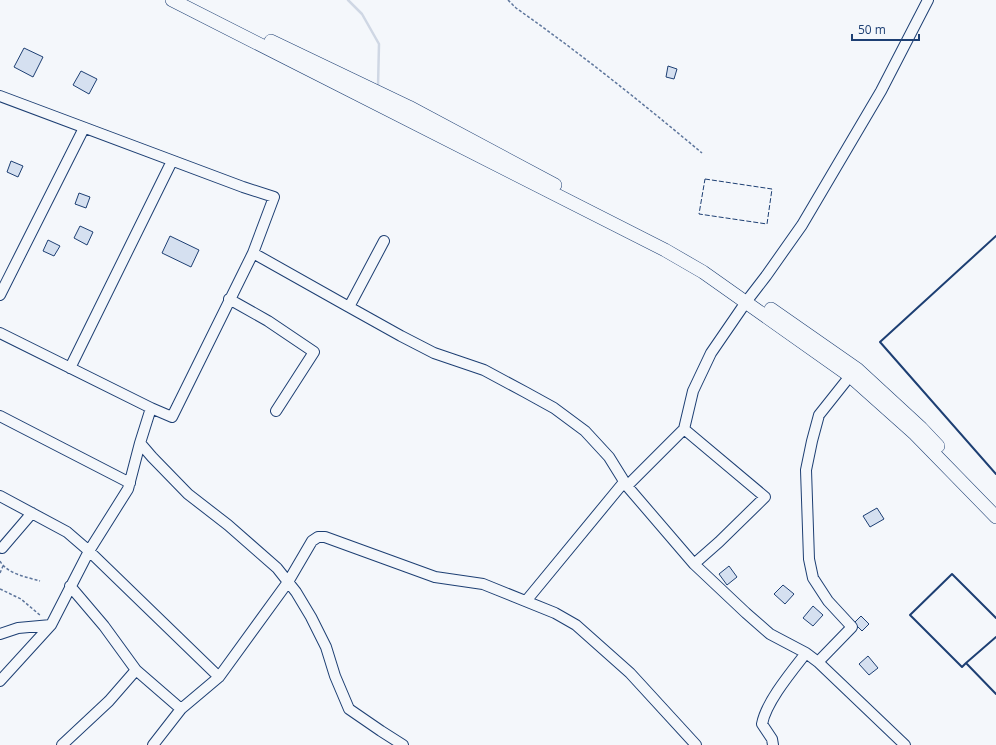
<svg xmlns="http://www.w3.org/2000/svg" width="996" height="745" font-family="'Open Sans',sans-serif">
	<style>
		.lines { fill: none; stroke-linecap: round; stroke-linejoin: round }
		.stream { stroke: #cfd7e4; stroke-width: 2.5 }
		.building { fill: #d5e0f0; stroke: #1d3f73 }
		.minor-casing { stroke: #1d3f73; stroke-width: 12 }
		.major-casing { stroke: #1d3f73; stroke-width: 14 }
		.path { stroke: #5e769c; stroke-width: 1.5; stroke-dasharray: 3 2; stroke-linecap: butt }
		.minor { stroke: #f4f7fb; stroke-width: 10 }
		.major { stroke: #f4f7fb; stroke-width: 13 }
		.fence { stroke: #1d3f73; stroke-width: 1; stroke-dasharray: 5 2; stroke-linecap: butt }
		.wall { stroke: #1d3f73; stroke-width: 2 }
	</style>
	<rect width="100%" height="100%" fill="#f4f7fb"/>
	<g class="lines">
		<path class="stream" d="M348 0 362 14 379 44 378 87"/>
	</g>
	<path class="building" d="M24 48 43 57 33 77 14 67Z
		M668 66 677 69 674 79 666 77Z
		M81 71 97 79 89 94 73 85Z
		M11 161 23 166 18 177 7 172Z
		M79 193 90 197 86 208 75 204Z
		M80 226 93 232 87 245 74 238Z
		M170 236 199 250 191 267 162 253Z
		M48 240 60 246 54 256 43 251Z
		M877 508 884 519 870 527 863 516Z
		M729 566 737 577 727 585 719 574Z
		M783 585 794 594 785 604 774 594Z
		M813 606 823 615 813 626 803 618Z
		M861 616 869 624 862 631 854 623Z
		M868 656 878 668 869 675 859 664Z"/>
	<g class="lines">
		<g class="minor-casing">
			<path id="minor" d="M0 96 243 187 274 197 253 253
				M384 241 349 307 401 336 434 353 484 370 525 392 554 408 585 431 609 457 627 486 694 564
				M0 295 84 128
				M229 299 268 321 314 352 276 411
				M0 333 151 408 140 443 152 457 188 494 228 525 277 568 296 592 311 617 326 647 335 676 349 709 381 731 403 745
				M70 368 172 161
				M151 408 172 417 253 253 349 307
				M0 416 130 483
				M627 486 684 429
				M0 496 67 532 89 551 219 677
				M2 548 32 513
				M70 586 104 626 136 670 181 709
				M526 601 624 482
				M0 634 18 628 51 625
				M806 653 770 634 746 613 694 564 719 542 765 497 684 429 693 391 711 353 746 302 766 276 802 225 881 91 928 0
				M818 662 905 745
				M0 681 51 625 89 551 128 489 140 443
				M62 745 109 701 136 670
				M153 745 181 709 219 677 288 582 312 541 318 537H325L435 577 483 584 555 613 576 625 630 673 696 745
				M773 745 772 739 762 724C766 702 792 671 806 653L818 662 852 627 828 601 813 578 809 559 806 470 812 441 819 415 850 376"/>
		</g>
		<g class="major-casing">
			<path id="major" d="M172 0 665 250 703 272 850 376 915 434 996 517
				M271 41 409 107 555 185
				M771 309 857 369 921 428 938 446"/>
		</g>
		<path class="path" d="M508 0 516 8C580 53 641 102 702 153
			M0 561C7 574 27 577 40 581
			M0 573 3 566
			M0 589 21 599 41 616"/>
		<use href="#minor" class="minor"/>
		<use href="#major" class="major"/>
		<path class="fence" d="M705 179 772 189 767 224 699 214Z"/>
		<path class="wall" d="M996 236 880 342 996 474
			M996 618 952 574 910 615 962 667 966 663 996 694
			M966 663 996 637"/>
	</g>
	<path d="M852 34v6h67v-6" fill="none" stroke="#1d3f73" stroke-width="2"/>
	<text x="858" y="34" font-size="12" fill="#1d3f73" stroke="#f4f7fb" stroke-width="3" paint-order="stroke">50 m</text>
</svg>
